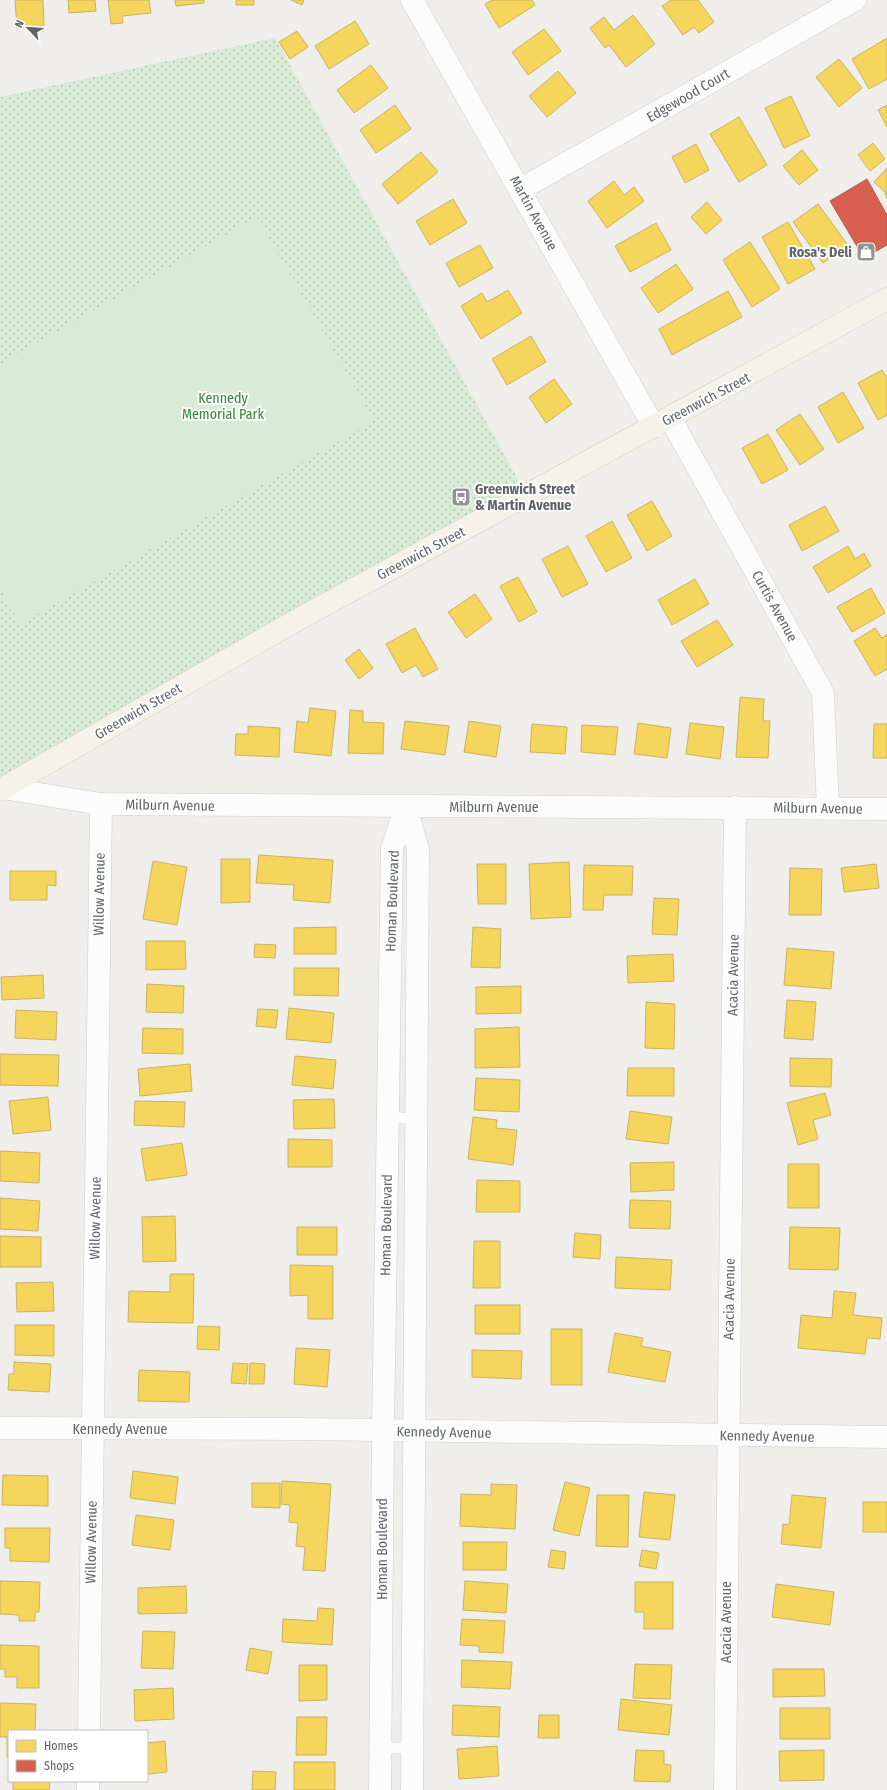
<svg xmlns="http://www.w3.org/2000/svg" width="887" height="1790" font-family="'Fira Sans Condensed',sans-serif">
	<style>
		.green { fill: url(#green-dots) }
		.pitch { fill: #d8ebd6 }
		.homes { fill: #f6d55c; stroke: #c9b360 }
		.shops { fill: #d6604d; stroke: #b26155 }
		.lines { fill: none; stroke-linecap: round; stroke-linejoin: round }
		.service-casing { stroke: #cbcccc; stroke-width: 12 }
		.minor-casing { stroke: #cbcccc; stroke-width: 23 }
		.tertiary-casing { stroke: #cbcccc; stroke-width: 23 }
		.primary-casing { stroke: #d7ceb8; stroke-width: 23 }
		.service { stroke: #fdfcfc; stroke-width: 11 }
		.minor { stroke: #fdfcfc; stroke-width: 22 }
		.tertiary { stroke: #fdfcfc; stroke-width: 22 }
		.primary { stroke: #f4f2e9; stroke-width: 22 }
		.labels { text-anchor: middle; stroke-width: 4; stroke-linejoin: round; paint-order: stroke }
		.street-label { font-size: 14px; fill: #5f6368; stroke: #fff }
		.poi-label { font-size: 14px; font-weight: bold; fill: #5f6368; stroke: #fff; text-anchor: end }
		.park-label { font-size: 14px; fill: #348238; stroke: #fff }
	</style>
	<defs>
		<pattern id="green-dots" width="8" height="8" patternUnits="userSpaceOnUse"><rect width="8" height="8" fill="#d8ebd6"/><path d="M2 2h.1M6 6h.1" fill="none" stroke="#b2c2b1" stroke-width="1.8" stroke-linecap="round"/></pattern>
	</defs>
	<rect width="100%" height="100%" fill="#efeeea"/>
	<path class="green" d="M275 38 527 496 0 790V97Z"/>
	<path class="pitch" d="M257 217 374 421 20 624 0 589V364Z"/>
	<path class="homes" d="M15 0H43L44 26 17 28Z
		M68 0H95L96 11 69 13Z
		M108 0H149L151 13 122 16 123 23 111 24Z
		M175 0H204V3L176 6Z
		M236 0H254V5H236Z
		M291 0H304L302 5Z
		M492 0H532L535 5 499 28 485 4Z
		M671 0H698L714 22 699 33 694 27 683 35 662 6Z
		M633 15 655 44 626 67 609 45 605 48 590 28 604 17 614 30Z
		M355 21 369 44 329 69 315 46Z
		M544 29 561 51 528 75 512 52Z
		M297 31 308 47 290 59 279 42Z
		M887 38V79L869 89 852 59Z
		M839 59 862 88 839 107 816 77Z
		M371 65 388 88 354 113 337 90Z
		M558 71 576 93 547 117 529 96Z
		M791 96 810 136 784 148 765 108Z
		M395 105 411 129 376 153 360 130Z
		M887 105V127L878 110Z
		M739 117 767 165 739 182 710 134Z
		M873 143 885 159 870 171 858 155Z
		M696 144 709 170 685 183 672 157Z
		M802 150 818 170 799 185 783 166Z
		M421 152 438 172 398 204 382 184Z
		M887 168V199L885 192 874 182Z
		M614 181 624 195 634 187 644 201 607 228 588 201Z
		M453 199 467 223 430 245 416 221Z
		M707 202 722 220 706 234 691 217Z
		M818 204 848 245 823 263 793 222Z
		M788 222 815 269 788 284 762 237Z
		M656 223 671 250 630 272 615 246Z
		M750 242 780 289 752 307 723 260Z
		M480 245 493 268 459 287 446 263Z
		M676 264 693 289 658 313 641 288Z
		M508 290 522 313 481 339 461 306 482 293 487 302Z
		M728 291 742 317 672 355 659 329Z
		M531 336 546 362 507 385 492 359Z
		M882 370 887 378V415L878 420 858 383Z
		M554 379 572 404 546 423 529 397Z
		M843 392 864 428 838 443 818 407Z
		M800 414 824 449 800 465 776 430Z
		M768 434 788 470 762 484 742 448Z
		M652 501 672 536 647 551 627 515Z
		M825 506 839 531 802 551 789 525Z
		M612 521 632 558 606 572 586 536Z
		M568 546 588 584 562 597 542 559Z
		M848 546 855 559 864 553 871 566 828 593 813 567Z
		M518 577 537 612 519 622 500 586Z
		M695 579 709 604 672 625 658 600Z
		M871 588 885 613 852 632 837 607Z
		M475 594 492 619 466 638 448 612Z
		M717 620 733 645 697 667 681 641Z
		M415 628 438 669 423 677 416 665 402 673 386 644Z
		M875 628 882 638 887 634V669L875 676 854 641Z
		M359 649 373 668 359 679 345 660Z
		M740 697 764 699 763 721H770L768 758 736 757Z
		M310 708 336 711 331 756 294 752 297 721 308 723Z
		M350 710 363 711V722L384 723 383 754 348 753Z
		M405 721 449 726 445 755 401 749Z
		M469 721 501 726 496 757 464 752Z
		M638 723 671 728 667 758 634 754Z
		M690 723 724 727 720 759 686 754Z
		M532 724 567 727 565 754 530 752Z
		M874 724H887V758H873Z
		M582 725 618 727 615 755 581 752Z
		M248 726 280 728 279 757 235 755 236 734H248Z
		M259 855 333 860 330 903 293 900 294 885 256 883Z
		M221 859H250V902L221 903Z
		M153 861 187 867 177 925 143 919Z
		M569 862 571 917 531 919 529 864Z
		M477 864H506V904H478Z
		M876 864 879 888 844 892 841 868Z
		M584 865 633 866 632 895H604L603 910H583Z
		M790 868 822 869 821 915H789Z
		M10 871H56V886L47 885V900H10Z
		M654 898 679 899 677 935 652 934Z
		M336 927V954H294V928Z
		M473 927 501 929 500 968 471 967Z
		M146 941H185L186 969 146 970Z
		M255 944 276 945 275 958 254 957Z
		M787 948 834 952 831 989 784 985Z
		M673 954 674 981 628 983 627 956Z
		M294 968H339L338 996 294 995Z
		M43 975 44 998 2 1000 1 977Z
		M147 984 184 986 183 1013 146 1012Z
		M521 986V1013L476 1014V987Z
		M787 1000 816 1002 813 1040 784 1038Z
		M646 1002 675 1004 674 1049 645 1048Z
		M289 1008 334 1013 331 1043 286 1039Z
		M258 1009 278 1010 276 1028 256 1026Z
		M16 1010 57 1012 56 1040 15 1038Z
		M519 1027 520 1067 475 1068V1029Z
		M143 1028 183 1029V1054L142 1053Z
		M0 1054 59 1055 58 1086 0 1085Z
		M295 1056 336 1060 333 1089 292 1085Z
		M790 1058 832 1059 831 1087 790 1086Z
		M190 1064 192 1091 140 1096 138 1069Z
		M628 1068H674V1096H627Z
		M476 1078 520 1080 519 1112 474 1110Z
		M825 1093 831 1115 813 1120 818 1139 798 1145 787 1103Z
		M48 1097 51 1130 13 1134 9 1101Z
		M334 1099 335 1128 294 1129 293 1100Z
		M135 1101 185 1102 184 1127 134 1125Z
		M630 1111 672 1117 668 1144 626 1139Z
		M473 1117 497 1120 496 1128 517 1130 513 1165 468 1159Z
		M288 1139 332 1140V1167H288Z
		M182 1143 187 1175 146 1181 141 1149Z
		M0 1151 40 1153 39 1183 0 1181Z
		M674 1162V1190L631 1192 630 1163Z
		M788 1164H819V1208H788Z
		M477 1180 520 1181V1212H476Z
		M0 1198 40 1201 38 1231 0 1229Z
		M630 1200 671 1201 670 1229 629 1228Z
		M175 1216 176 1261 143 1262 142 1217Z
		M297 1227H337V1255H297Z
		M790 1227 840 1228 838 1270 789 1269Z
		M575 1233 601 1235 600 1259 573 1257Z
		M0 1236 41 1237V1267H0Z
		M474 1241H500V1288H473Z
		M616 1257 672 1260 670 1290 615 1288Z
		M290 1265 333 1266V1319H308V1295L290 1296Z
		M170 1274H194L193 1323 128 1322 129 1291 170 1292Z
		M53 1282 54 1311 17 1312 16 1283Z
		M834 1291 856 1293 853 1315 882 1318 880 1339 867 1338 865 1354 798 1348 801 1315 832 1318Z
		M475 1305H520V1334H475Z
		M15 1325H54V1356L15 1355Z
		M198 1326 220 1327 219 1350 197 1349Z
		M551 1329H582V1385H551Z
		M615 1333 643 1338 641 1346 671 1352 665 1382 608 1372Z
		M296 1348 330 1350 327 1387 294 1384Z
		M472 1350 522 1351 521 1379 472 1377Z
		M14 1362 51 1364 49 1392 8 1390 9 1374H14Z
		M233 1363 248 1364 246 1384 231 1383Z
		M250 1363 265 1364 264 1384H249Z
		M139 1370 190 1372 189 1402 138 1401Z
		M133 1471 178 1477 175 1504 130 1498Z
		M3 1475 48 1476V1506L2 1505Z
		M282 1481 331 1484 325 1571 303 1570 305 1547 296 1546 298 1523 289 1522 290 1505 281 1504Z
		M565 1482 590 1488 579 1536 553 1530Z
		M252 1483H280V1508L252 1507Z
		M491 1484 517 1485 515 1529 460 1526 461 1494 491 1495Z
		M644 1492 675 1495 670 1540 639 1537Z
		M597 1495H629L628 1547 596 1546Z
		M792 1495 826 1498 821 1548 781 1544 783 1524 789 1525Z
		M863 1502H887V1532H863Z
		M136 1515 174 1520 170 1550 132 1545Z
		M5 1528H50L49 1562 10 1561V1548H5Z
		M463 1542H507L506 1570H463Z
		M551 1550 566 1552 564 1569 548 1567Z
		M642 1550 659 1553 656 1569 639 1566Z
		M0 1581 40 1582 39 1612H35V1621H19V1615L0 1614Z
		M465 1581 508 1584 506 1613 463 1610Z
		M635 1582H673V1629H644V1612H635Z
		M776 1584 834 1592 830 1625 772 1617Z
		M186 1586 187 1613 138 1614V1588Z
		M318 1608 334 1609 332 1645 282 1642 283 1619 317 1621Z
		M462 1619 505 1621 503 1653 479 1652V1646L460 1645Z
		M143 1631 175 1632 173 1669 141 1668Z
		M0 1645 39 1646V1688H17V1677H5V1669H0Z
		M250 1648 272 1652 268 1674 246 1670Z
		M462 1660 512 1662 510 1689 461 1687Z
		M635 1664 672 1665 670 1699 633 1698Z
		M299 1665H327V1700L299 1701Z
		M773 1669H824L825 1696 773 1697Z
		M173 1688 174 1719 135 1721 134 1690Z
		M621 1699 672 1705 669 1735 618 1730Z
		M0 1703 36 1704 35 1731H9V1757H7V1737H0Z
		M453 1705 500 1707 499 1737 452 1735Z
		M780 1708H830V1739H780Z
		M539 1715H559V1738H538Z
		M297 1717H327L326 1755H296Z
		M165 1741 167 1772 147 1774V1743Z
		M497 1746 499 1776 459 1779 457 1749Z
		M636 1750 664 1751V1764L671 1765 670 1782 634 1781Z
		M824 1750V1780L780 1781 779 1751Z
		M294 1762H335V1790H294Z
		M253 1771 276 1772 275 1790H252Z
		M13 1781H50L49 1790H13Z"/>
	<path class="shops" d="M867 179 887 215V245L864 258 830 201Z"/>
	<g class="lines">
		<g class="service-casing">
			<path id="service" d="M388 1117 416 1119
				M380 1748H412"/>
		</g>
		<g class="minor-casing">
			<path id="minor" d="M412 0 654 427
				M521 189 855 0
				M670 418 823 693 828 808
				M406 807 418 849 412 1790
				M0 1428 301 1429 887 1437
				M89 1731 101 804
				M88 1790V1781
				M380 1790 383 1431 392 848 406 807
				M725 1790 735 807"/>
		</g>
		<g class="tertiary-casing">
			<path id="tertiary" d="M3 788 101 804 887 809"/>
		</g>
		<g class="primary-casing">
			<path id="primary" d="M0 790 295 621 887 299"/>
		</g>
		<use href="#service" class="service"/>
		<use href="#minor" class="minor"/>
		<use href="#tertiary" class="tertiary"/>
		<use href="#primary" class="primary"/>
	</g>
	<defs>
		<g id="shop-square" transform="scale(1)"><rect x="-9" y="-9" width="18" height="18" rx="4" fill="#919496" stroke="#fff"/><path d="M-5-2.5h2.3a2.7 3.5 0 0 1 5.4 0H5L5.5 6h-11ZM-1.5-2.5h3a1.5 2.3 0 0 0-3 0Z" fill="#fff"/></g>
		<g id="bus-square" transform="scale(1)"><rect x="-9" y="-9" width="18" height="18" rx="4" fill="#919496" stroke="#fff"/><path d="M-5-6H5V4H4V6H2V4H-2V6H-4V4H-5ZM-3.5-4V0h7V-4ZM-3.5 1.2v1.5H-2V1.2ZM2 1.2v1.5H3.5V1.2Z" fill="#fff"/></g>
	</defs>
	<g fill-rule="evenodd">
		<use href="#shop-square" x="866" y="252"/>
		<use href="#bus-square" x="461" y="497"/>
	</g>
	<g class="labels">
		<g class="street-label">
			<text transform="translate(688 95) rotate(-30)" y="5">Edgewood Court</text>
			<text transform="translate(534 213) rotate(61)" y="5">Martin Avenue</text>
			<text transform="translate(706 399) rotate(-28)" y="5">Greenwich Street</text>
			<text transform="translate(421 553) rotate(-28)" y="5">Greenwich Street</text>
			<text transform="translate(775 606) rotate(61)" y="5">Curtis Avenue</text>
			<text transform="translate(138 711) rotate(-30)" y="5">Greenwich Street</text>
			<text transform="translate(170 805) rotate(1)" y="5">Milburn Avenue</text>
			<text x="494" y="812">Milburn Avenue</text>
			<text transform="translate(818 808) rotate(1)" y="5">Milburn Avenue</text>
			<text transform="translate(99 894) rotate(-89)" y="5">Willow Avenue</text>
			<text transform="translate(392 901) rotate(-88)" y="5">Homan Boulevard</text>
			<text transform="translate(733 975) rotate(-89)" y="5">Acacia Avenue</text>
			<text transform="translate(95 1218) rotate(-89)" y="5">Willow Avenue</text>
			<text transform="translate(386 1225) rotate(-89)" y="5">Homan Boulevard</text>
			<text transform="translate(729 1299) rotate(-89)" y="5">Acacia Avenue</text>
			<text x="120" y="1434">Kennedy Avenue</text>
			<text transform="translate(444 1432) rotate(1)" y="5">Kennedy Avenue</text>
			<text transform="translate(767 1436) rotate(1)" y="5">Kennedy Avenue</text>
			<text transform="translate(91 1542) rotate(-89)" y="5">Willow Avenue</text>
			<text transform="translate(382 1549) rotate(-90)" y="5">Homan Boulevard</text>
			<text transform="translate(726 1622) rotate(-90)" y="5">Acacia Avenue</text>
		</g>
		<g class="poi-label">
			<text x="852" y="257">Rosa's Deli</text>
			<text x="475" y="494" text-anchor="start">Greenwich Street<tspan x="475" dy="16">&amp; Martin Avenue</tspan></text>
		</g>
		<g class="park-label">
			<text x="223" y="403">Kennedy<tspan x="223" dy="16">Memorial Park</tspan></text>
		</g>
	</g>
	<rect x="8" y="1730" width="140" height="52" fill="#ffffff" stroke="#bfc1c3"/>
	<rect x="16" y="1740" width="20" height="12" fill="#f6d55c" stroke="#bfc1c3"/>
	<text x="44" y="1750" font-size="12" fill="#5f6368">Homes</text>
	<rect x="16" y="1760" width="20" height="12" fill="#d6604d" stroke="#bfc1c3"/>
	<text x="44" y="1770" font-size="12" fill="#5f6368">Shops</text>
	<g transform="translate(28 28) rotate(295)" stroke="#ffffff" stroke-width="3" paint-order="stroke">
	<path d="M0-3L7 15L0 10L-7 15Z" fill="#5f6368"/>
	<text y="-6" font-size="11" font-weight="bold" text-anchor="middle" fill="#5f6368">N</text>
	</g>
</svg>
